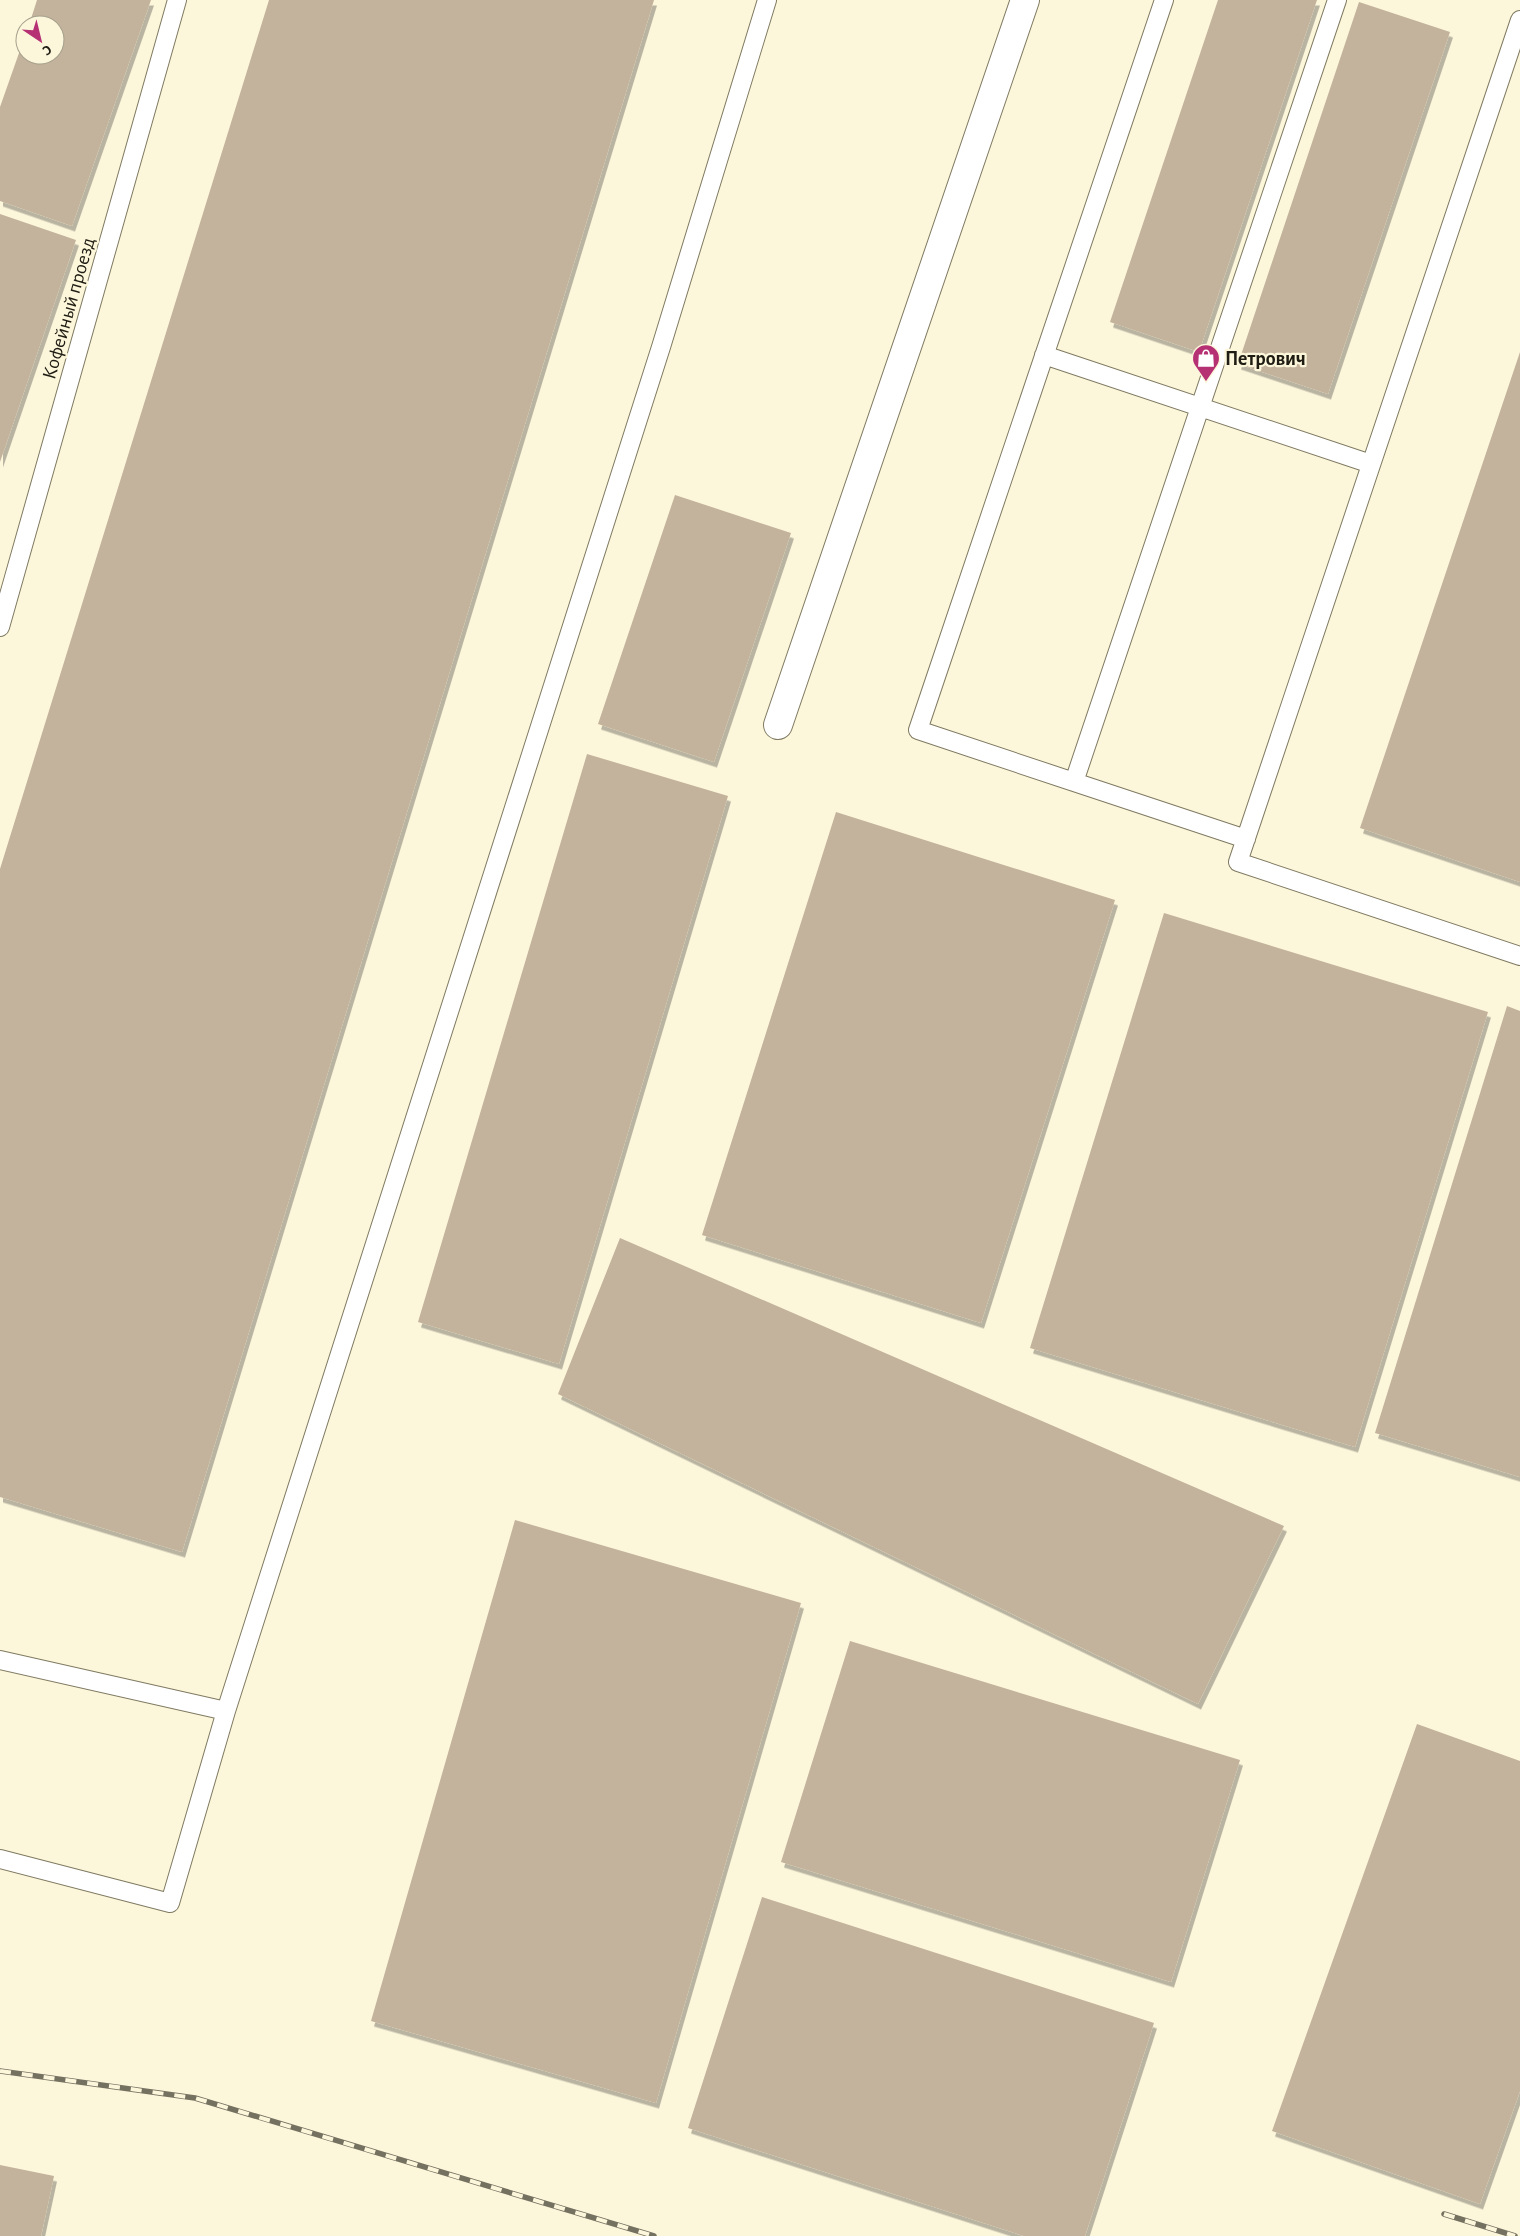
<svg xmlns="http://www.w3.org/2000/svg" width="1520" height="2236" font-family="'Alegreya Sans',sans-serif">
	<style>
		.building { fill: #c4b39c; filter: url(#shadow) }
		.lines { fill: none; stroke-linecap: round; stroke-linejoin: round }
		.service-casing { stroke: #7f7a61; stroke-width: 20 }
		.minor-casing { stroke: #7f7a61; stroke-width: 30 }
		.service { stroke: #fff; stroke-width: 18 }
		.minor { stroke: #fff; stroke-width: 28 }
		.rail-casing { stroke: #757160; stroke-width: 5.5 }
		.rail { stroke: #fcf6db; stroke-width: 4; stroke-dasharray: 11; stroke-linecap: butt }
		.labels { text-anchor: middle; stroke-width: 4.5; stroke-linejoin: round; paint-order: stroke }
		.street-label { font-size: 20px; fill: #1f1d13; stroke: #fcf6db }
		.poi-label { font-size: 20px; font-weight: bold; fill: #1f1d13; stroke: #fcf6db; text-anchor: start }
	</style>
	<defs>
		<filter id="shadow"><feDropShadow dx="3" dy="5.5" stdDeviation="0" flood-color="#0004"/></filter>
	</defs>
	<rect width="100%" height="100%" fill="#fcf6db"/>
	<path class="building" d="M37 0H151L72 226 0 201V107L25 36V55H55V25H29Z
		M269 0H654L182 1552 0 1497V869Z
		M1218 0H1317L1199 352 1110 322Z
		M1359 2 1450 32 1328 394 1238 364Z
		M0 214 76 240 0 462Z
		M1520 352V882L1360 828Z
		M675 495 791 533 714 762 598 724Z
		M587 754 728 796 559 1364 418 1322Z
		M836 812 1115 900 981 1323 702 1235Z
		M1164 913 1488 1012 1355 1447 1030 1348Z
		M1507 1006 1520 1011V1477L1375 1433Z
		M620 1238 1284 1526 1198 1704 558 1394Z
		M515 1520 801 1603 656 2103 371 2021Z
		M850 1641 1240 1760 1171 1982 781 1862Z
		M1417 1724 1520 1761V2091L1480 2204 1272 2131Z
		M762 1897 1154 2023 1085 2236H1024L688 2128Z
		M0 2165 54 2176 41 2236H0Z"/>
	<g class="lines">
		<g class="service-casing">
			<path id="service" d="M1520 20 1238 862 1520 956
				M1044 355 1371 464
				M0 627 177 0
				M1074 782 918 730 1164 0
				M1246 839 1074 782 1337 0
				M0 1660 226 1711
				M0 1859 170 1903 226 1711 661 347 767 0"/>
		</g>
		<g class="minor-casing">
			<path id="minor" d="M778 725 1025 0"/>
		</g>
		<use href="#service" class="service"/>
		<use href="#minor" class="minor"/>
		<g class="rail-casing">
			<path id="rail" d="M0 2071 195 2098 654 2236
				M1444 2214 1515 2236"/>
		</g>
		<use href="#rail" class="rail"/>
	</g>
	<defs>
		<g id="shop-pin" transform="scale(1.4375)"><path d="M0 17L-7.5 6A9.5 9.5 0 1 1 7.5 6Z" fill="#b63074" stroke="#fcf6db"/><path d="M-5-2.5h2.3a2.7 3.5 0 0 1 5.4 0H5L5.5 6h-11ZM-1.5-2.5h3a1.5 2.3 0 0 0-3 0Z" fill="#fff"/></g>
	</defs>
	<g fill-rule="evenodd">
		<use href="#shop-pin" x="1206" y="358"/>
	</g>
	<g class="labels">
		<g class="street-label">
			<text transform="translate(68 308) rotate(-74)" y="7">Кофейный проезд</text>
		</g>
		<g class="poi-label">
			<text x="1225" y="365">Петрович</text>
		</g>
	</g>
	<g transform="translate(40 40) rotate(145)"><circle r="24" fill="#fcf6db" stroke="#a49f8b"/>
	<path d="M0-4L9 19L0 12L-9 19Z" fill="#b63074"/>
	<text y="-8" font-size="14" font-weight="bold" text-anchor="middle" fill="#1f1d13">С</text>
	</g>
</svg>
